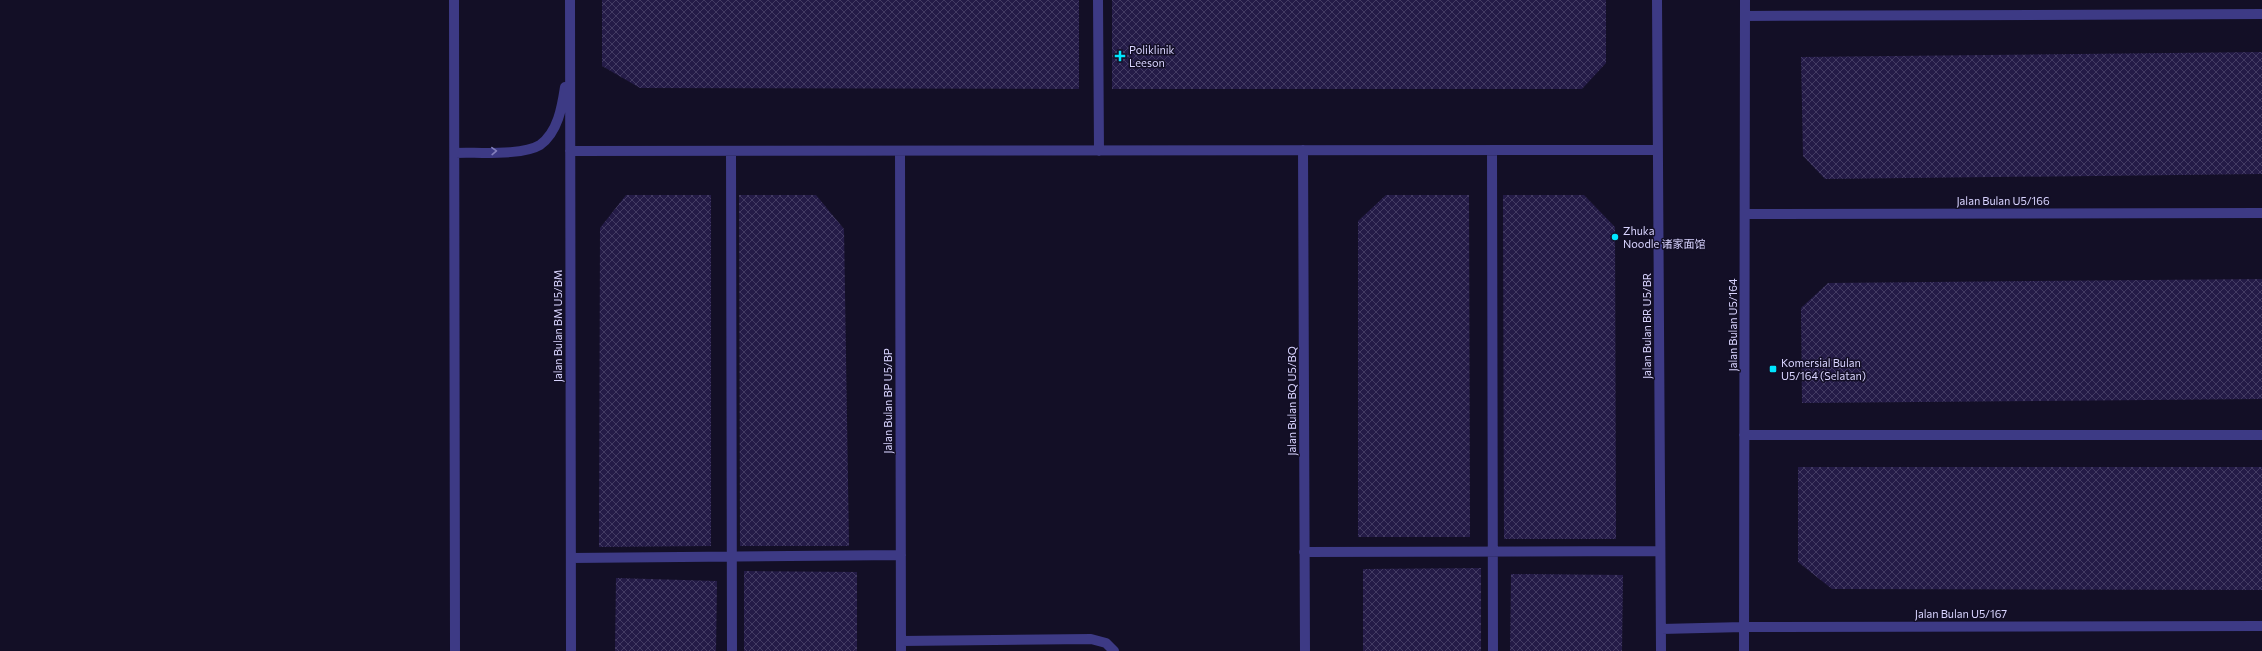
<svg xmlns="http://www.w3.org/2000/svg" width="2262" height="651" font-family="Commissioner,'Noto Sans SC',sans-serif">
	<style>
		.building { fill: url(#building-cross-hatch) }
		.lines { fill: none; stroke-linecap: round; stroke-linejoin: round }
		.minor { stroke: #3d3a85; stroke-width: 10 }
		.oneway { stroke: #837fbc }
		.poi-dot { fill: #00e5ff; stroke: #130f26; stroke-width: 1.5 }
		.labels { text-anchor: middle; stroke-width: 3; stroke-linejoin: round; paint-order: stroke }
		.poi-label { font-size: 11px; fill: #d9d4ff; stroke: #130f26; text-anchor: start }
		.street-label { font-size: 11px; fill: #d9d4ff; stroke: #130f26 }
	</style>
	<defs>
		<pattern id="building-cross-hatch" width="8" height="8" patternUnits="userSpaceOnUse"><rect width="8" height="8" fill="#241b47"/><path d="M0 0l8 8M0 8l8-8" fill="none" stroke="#433b63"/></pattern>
	</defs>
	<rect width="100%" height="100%" fill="#130f26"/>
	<path class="building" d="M602 0H1079V89L640 88 602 66Z
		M1112 0H1606V63L1582 89H1112Z
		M2262 52V174L1825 179 1803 156 1801 57Z
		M626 195H711V546L599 547 600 228Z
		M739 195H816L844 229 849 546H740Z
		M1386 195H1469L1470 537H1358V221Z
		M1503 195H1584L1615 227 1616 539H1504Z
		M2262 279V399L1802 403 1801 308 1828 283Z
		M1798 467H2262V590L1832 589 1798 562Z
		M1481 568V651H1363V569Z
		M744 571 857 572V651H744Z
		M1511 574 1623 575 1622 651H1510Z
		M616 578 717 581 716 651H615Z"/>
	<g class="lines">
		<path class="minor" d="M454 0 455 651
			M570 0 571 651
			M1098 0 1099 151
			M1657 0 1661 651
			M1745 16 2262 14
			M1303 150 1305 651
			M1492 150 1493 651
			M570 151 1658 150
			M731 151 732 651
			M900 151 901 651
			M455 153C476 152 522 156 540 145 558 132 562 107 565 87
			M1745 214 2262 213
			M1744 435H2262
			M1304 552 1660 551
			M571 558 901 555
			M1661 629 1744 627 2262 626
			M901 641 1091 639 1106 643 1114 651
			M1744 651 1745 0"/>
	</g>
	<defs><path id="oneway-chevron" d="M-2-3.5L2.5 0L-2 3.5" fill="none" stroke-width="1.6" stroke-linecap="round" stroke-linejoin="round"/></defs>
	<use class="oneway" href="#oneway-chevron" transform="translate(494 151) rotate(-2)"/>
	<g class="poi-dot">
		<path d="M1118 50h4v4h4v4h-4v4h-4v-4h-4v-4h4z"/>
		<circle cx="1615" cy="237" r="4"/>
		<rect x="1769" y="365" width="8" height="8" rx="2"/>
	</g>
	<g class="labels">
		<g class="poi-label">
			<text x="1129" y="54">Poliklinik<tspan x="1129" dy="13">Leeson</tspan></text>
			<text x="1623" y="235">Zhuka<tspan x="1623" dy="13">Noodle 诸家面馆</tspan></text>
			<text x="1781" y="367">Komersial Bulan<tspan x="1781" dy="13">U5/164 (Selatan)</tspan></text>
		</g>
		<g class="street-label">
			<text x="2003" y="205">Jalan Bulan U5/166</text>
			<text transform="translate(1733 325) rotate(-90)" y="4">Jalan Bulan U5/164</text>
			<text transform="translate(558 326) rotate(-90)" y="4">Jalan Bulan BM U5/BM</text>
			<text transform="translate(1647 326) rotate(-90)" y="4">Jalan Bulan BR U5/BR</text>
			<text transform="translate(888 401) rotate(-90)" y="4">Jalan Bulan BP U5/BP</text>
			<text transform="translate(1292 401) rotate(-90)" y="4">Jalan Bulan BQ U5/BQ</text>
			<text x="1961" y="618">Jalan Bulan U5/167</text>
		</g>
	</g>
</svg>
